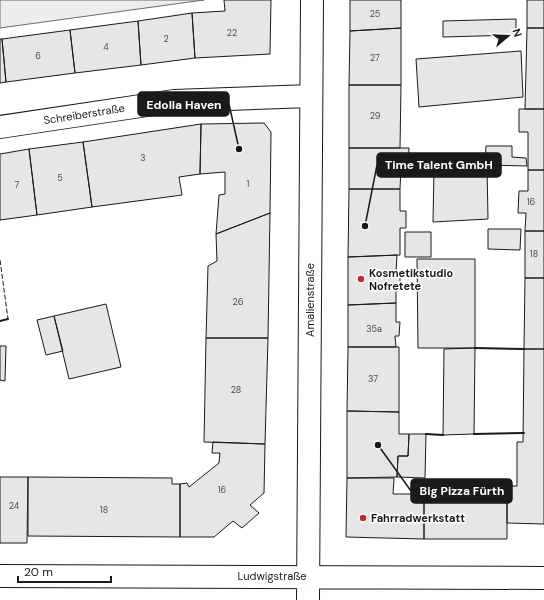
<svg xmlns="http://www.w3.org/2000/svg" width="544" height="600" font-family="'DM Sans',sans-serif">
	<style>
		.built { fill: #ededed; stroke: #6a6a6a }
		.building { fill: #e6e6e6; stroke: #1a1a1a }
		.lines { fill: none; stroke-linecap: round; stroke-linejoin: round }
		.minor-casing { stroke: #1a1a1a; stroke-width: 24 }
		.minor { stroke: #fff; stroke-width: 22 }
		.fence { stroke: #1a1a1a; stroke-width: 1; stroke-dasharray: 5 2; stroke-linecap: butt }
		.wall { stroke: #1a1a1a; stroke-width: 2 }
		.poi-dot { fill: #c62828; stroke: #fff; stroke-width: 1.5 }
		.labels { text-anchor: middle; stroke-width: 3; stroke-linejoin: round; paint-order: stroke }
		.number-label { font-size: 9px; fill: #4d4d4d }
		.street-label { font-size: 11px; fill: #1a1a1a; stroke: #fff }
		.poi-label { font-size: 11px; font-weight: bold; fill: #1a1a1a; stroke: #fff; text-anchor: start }
		.leader { fill: none; stroke: #1a1a1a; stroke-width: 1.5 }
		.callout-dot { fill: #1a1a1a; stroke: #fff; stroke-width: 1.5 }
		.callout { fill: #1a1a1a; stroke: #1a1a1a; stroke-width: 1.5 }
		.callout-label { font-size: 12px; text-anchor: middle; font-weight: bold; fill: #fff }
	</style>
	<rect width="100%" height="100%" fill="#fff"/>
	<path class="built" d="M0 0H204L0 28Z"/>
	<path class="building" d="M224 0H271L270 54 195 58 192 13 225 11Z
		M350 0H401V28L350 31Z
		M527 0H544V28H527Z
		M192 13 195 58 141 65 138 21Z
		M516 19V35L443 37V21Z
		M138 21 141 65 75 73 70 30Z
		M401 28V85H349L350 31Z
		M527 28H544V109H525Z
		M70 30 75 73 6 82 2 39Z
		M0 39H2L6 82 0 83Z
		M521 51 523 97 419 107 416 59Z
		M349 85H401L400 148H349Z
		M519 109H544V170H528V132H519Z
		M264 123 271 132 270 213 216 234 219 195 225 194V172L200 174 201 124Z
		M201 124 200 174 179 177 182 195 92 207 83 142Z
		M83 142 92 207 37 215 29 149Z
		M486 146H512V157L526 158 527 166 485 165Z
		M349 148H409L408 166 401 167 400 189H349Z
		M29 149 37 215 0 220V154Z
		M487 166 488 219 433 222 434 168Z
		M528 170H544V231H525L526 213H518L519 191H528Z
		M349 189H400V211H406V228H400V255L348 257Z
		M270 213 268 338H206L208 266 217 261 216 234Z
		M488 229H521L520 250 488 249Z
		M525 231H544V278H525Z
		M405 232H431V257H405Z
		M397 255 396 272 400 271V287H396V303L348 305V257Z
		M417 259H475V348H418Z
		M525 278H544V349H524Z
		M396 303V322H400L399 336H395L396 347H348V305Z
		M106 304 121 367 69 379 54 316Z
		M54 316 63 351 46 355 37 320Z
		M206 338H268L265 444 204 442Z
		M0 346H6L5 381 0 380Z
		M348 347H399V412L347 411Z
		M475 348 474 434 443 435 444 349Z
		M524 349H544V524L507 523V486H517V442H523Z
		M347 411 399 412V434H409L408 456H398L397 477 347 478Z
		M409 434H426L425 478 397 477 398 456H408Z
		M213 442 265 444 264 493 250 505 259 513 242 528 233 521 214 537H180V484L187 483 189 487 219 463 220 453H212Z
		M0 477H28L27 543H0Z
		M28 477 172 478V484H180V537L28 536Z
		M347 478H394L393 494H424V539L346 537Z
		M457 480H475L474 482H507V539H424V490L457 491Z"/>
	<g class="lines">
		<g class="minor-casing">
			<path id="minor" d="M0 127 174 101 311 96
				M0 576 544 578
				M308 600 312 0"/>
		</g>
		<use href="#minor" class="minor"/>
		<path class="fence" d="M0 260 8 319"/>
		<path class="wall" d="M0 321 8 319
			M475 348 524 349
			M426 434 443 435
			M474 434 524 433"/>
	</g>
	<g class="poi-dot">
		<circle cx="361" cy="279" r="4"/>
		<circle cx="363" cy="518" r="4"/>
	</g>
	<g class="labels">
		<g class="number-label">
			<text x="375" y="17">25</text>
			<text x="232" y="36">22</text>
			<text x="166" y="42">2</text>
			<text x="106" y="50">4</text>
			<text x="38" y="59">6</text>
			<text x="375" y="61">27</text>
			<text x="375" y="119">29</text>
			<text x="143" y="161">3</text>
			<text x="60" y="181">5</text>
			<text x="248" y="187">1</text>
			<text x="17" y="188">7</text>
			<text x="531" y="205">16</text>
			<text x="534" y="257">18</text>
			<text x="238" y="305">26</text>
			<text x="374" y="332">35a</text>
			<text x="373" y="382">37</text>
			<text x="236" y="393">28</text>
			<text x="222" y="493">16</text>
			<text x="14" y="509">24</text>
			<text x="104" y="513">18</text>
		</g>
		<g class="street-label">
			<text transform="translate(84 114) rotate(-9)" y="4">Schreiberstraße</text>
			<text transform="translate(310 300) rotate(-90)" y="4">Amalienstraße</text>
			<text x="272" y="580">Ludwigstraße</text>
		</g>
		<g class="poi-label">
			<text x="369" y="277">Kosmetikstudio<tspan x="369" dy="13">Nofretete</tspan></text>
			<text x="371" y="522">Fahrradwerkstatt</text>
		</g>
	</g>
	<path class="leader" d="M239 149L229 104M365 226L377 165M378 445L411 491"/>
	<g class="callout-dot">
		<circle cx="239" cy="149" r="4"/>
		<circle cx="365" cy="226" r="4"/>
		<circle cx="378" cy="445" r="4"/>
	</g>
	<g class="callout">
		<rect x="138" y="92" width="91" height="24" rx="4"/>
		<rect x="377" y="153" width="124" height="24" rx="4"/>
		<rect x="411" y="479" width="101" height="24" rx="4"/>
	</g>
	<g class="callout-label">
		<text x="184" y="109">Edolia Haven</text>
		<text x="439" y="169">Time Talent GmbH</text>
		<text x="462" y="495">Big Pizza Fürth</text>
	</g>
	<g transform="translate(508 36) rotate(71)" stroke="#ffffff" stroke-width="3" paint-order="stroke">
	<path d="M0-3L7 15L0 10L-7 15Z" fill="#1a1a1a"/>
	<text y="-6" font-size="11" font-weight="bold" text-anchor="middle" fill="#1a1a1a">N</text>
	</g>
	<path d="M18 576v6h93v-6" fill="none" stroke="#1a1a1a" stroke-width="2"/>
	<text x="24" y="576" font-size="12" fill="#1a1a1a" stroke="#ffffff" stroke-width="3" paint-order="stroke">20 m</text>
</svg>
